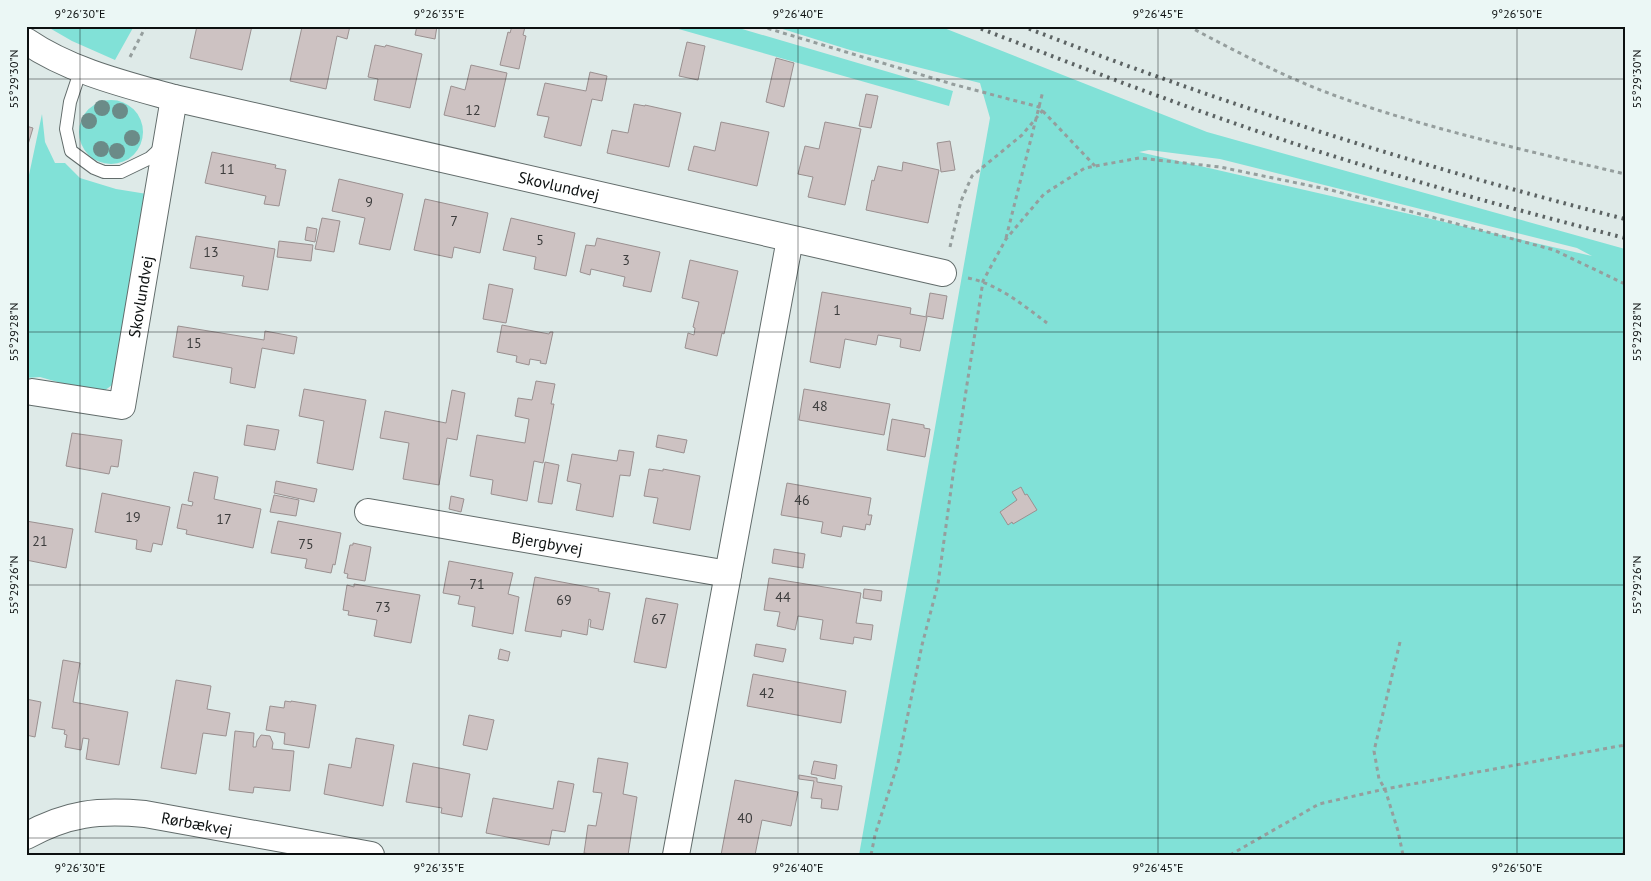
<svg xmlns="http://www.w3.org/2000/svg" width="1651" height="881" font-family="'PT Sans',sans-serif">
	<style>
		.green { fill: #81e1d7; fill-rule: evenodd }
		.building { fill: #cdc2c2; stroke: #9a9090 }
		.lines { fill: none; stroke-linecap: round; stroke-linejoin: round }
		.service-casing { stroke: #626c6b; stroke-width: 14 }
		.minor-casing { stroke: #626c6b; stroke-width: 28 }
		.path { stroke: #959e9d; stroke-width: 3; stroke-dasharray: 4 4; stroke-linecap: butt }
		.service { stroke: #fff; stroke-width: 12 }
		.minor { stroke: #fff; stroke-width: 26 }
		.rail { stroke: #5c6363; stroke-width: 4; stroke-dasharray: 2.5 5; stroke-linecap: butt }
		.tree { fill: #6b8b88 }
		.ticks { fill: none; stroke: #0c1010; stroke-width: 1; stroke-opacity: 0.45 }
		.labels { text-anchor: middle; stroke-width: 5; stroke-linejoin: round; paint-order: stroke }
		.number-label { font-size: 14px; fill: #3c3c3c }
		.street-label { font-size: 16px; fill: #0c1010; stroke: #ebf7f5 }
		.neatline { fill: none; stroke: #0c1010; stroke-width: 2 }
		.ticks-label { font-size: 12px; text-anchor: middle; fill: #0c1010 }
	</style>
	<rect width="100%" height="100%" fill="#deeae8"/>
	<path class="green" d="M46 26H134L115 60 72 41Z
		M668 26H732L953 91 949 106Z
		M773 26H939L1207 132 1625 249V855H859L990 118 980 83 850 50ZM1149 150 1220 159 1577 248 1592 256 1139 152Z
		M79 132a32 32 0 1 1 64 0a32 32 0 1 1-64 0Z
		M42 114 45 142 55 163H65L80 178 116 189 147 194 112 385 100 394 40 377 26 378V189Z"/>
	<path class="building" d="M197 26H252L242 70 190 58Z
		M299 26H350L347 39 337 36 326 89 290 81 302 27Z
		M417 26H437L435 39 415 35Z
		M512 26 525 27 523 35 526 36 519 69 500 65 508 32 510 33Z
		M687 42 705 46 698 80 679 76Z
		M375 45 385 47 386 45 422 54 410 108 374 100 378 79 368 77Z
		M776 58 794 63 784 107 766 102Z
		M471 65 507 73 495 127 444 115 451 86 465 90Z
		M590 72 607 76 602 101 592 99 581 146 544 137 549 117 537 115 545 83 586 91Z
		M866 94 878 96 871 128 859 126Z
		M634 104 645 106V105L681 113 669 167 607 153 612 130 628 133Z
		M721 122 769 132 757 186 688 170 694 146 715 151Z
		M825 122 861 129 845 205 808 197 813 177 798 174 805 146 819 149Z
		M26 126 33 128 26 151Z
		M950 141 955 170 941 172 937 143Z
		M212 152 276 165 275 168 286 170 279 206 264 204 266 196 205 183Z
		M903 162 939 170 928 223 866 210 872 180 874 181 878 166 902 171Z
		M339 179 403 194 390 250 359 244 365 218 332 211Z
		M425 199 488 213 480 253 454 247 452 258 414 250Z
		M322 218 340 221 334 252 315 249Z
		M511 218 575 233 566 276 534 269 536 257 503 250Z
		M307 227 317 229 315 242 305 240Z
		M196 236 275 249 268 290 242 286 244 276 190 268Z
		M597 238 660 252 651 292 623 286 625 277 591 269 590 275 580 272 586 245 595 246Z
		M279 241 313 245 311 261 277 257Z
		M690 260 738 271 724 334 722 333 717 356 685 348 688 333 694 335 695 328 693 327 699 302 682 298Z
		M489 284 513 289 506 323 483 319Z
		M822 292 911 308 910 314 927 317 920 351 900 347 901 339 878 335 876 345 845 339 840 368 810 362Z
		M930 293 947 296 943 319 926 316Z
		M502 325 549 334 550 332H553L546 364 540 363 541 361 530 359 529 365 516 362 517 356 497 352Z
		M178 326 264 340 265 331 297 337 294 354 262 348 255 388 230 383 232 368 173 357Z
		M536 381 555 384 551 404H554L543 463 534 461 527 501 491 494 493 480 470 476 477 435 525 443 529 419 515 416 518 398 532 400Z
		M304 389 366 400 353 470 317 463 324 421 299 416Z
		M804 389 890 404 884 435 799 420Z
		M452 390 465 393 457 440 447 438 439 485 403 479 409 443 380 438 385 411 446 423Z
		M892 419 924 425V428L930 429 925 457 887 450Z
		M247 425 279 430 275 450 244 445Z
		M72 433 122 440 118 467 111 466 109 474 66 466Z
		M658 435 687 440 684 453 656 447Z
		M619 450 634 452 630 476 620 475 613 517 576 510 581 484 567 481 572 454 617 461Z
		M545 462 559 465 552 504 538 502Z
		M649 469 663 471V469L700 476 690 530 653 523 658 498 644 496Z
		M194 472 218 477 214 499 261 509 253 548 186 534 187 530 177 528 182 504 192 506 193 502 188 501Z
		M276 481 317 489 314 502 274 493Z
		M787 483 871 498 868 515H872L870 525 866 524 865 530 843 526 841 537 821 533 823 522 781 515Z
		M1021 487 1025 495 1027 494 1037 510 1013 524 1012 522 1008 525 1000 512 1017 500 1012 492Z
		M102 493 170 507 162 545 153 543 151 552 136 549 137 540 95 532Z
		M274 495 299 500 296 516 270 512Z
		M451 496 464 499 461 512 449 509Z
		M26 521 73 529 66 568 26 560Z
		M278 521 341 533 335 565 333 564 331 573 305 568 307 559 271 553Z
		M353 543 371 547 365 581 347 578 348 574 344 573 350 545H353Z
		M774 549 805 554 803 568 772 563Z
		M449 561 513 573 508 594 519 597 513 634 472 626 475 607 458 604 460 596 443 593Z
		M535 577 599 589 598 591 610 593 603 630 590 627 591 620 589 619 587 635 562 630 561 637 525 631Z
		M769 578 861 593 856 623 873 625 871 640 854 637 853 644 820 639 823 620 798 616 795 630 777 626 780 612 764 610Z
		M354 584 420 595 411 643 374 636 377 620 348 615 349 611 343 610 347 585 354 587Z
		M864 589 882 591 881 601 863 598Z
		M646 598 678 604 666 668 634 662Z
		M756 644 786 649 783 662 754 656Z
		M500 649 510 652 508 661 498 659Z
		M63 660 80 663 73 702 128 712 119 765 86 759 89 739 83 738 81 750 65 747 67 735 64 734 65 730 52 728Z
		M753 674 846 691 841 723 747 706Z
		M176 680 211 686 207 709 230 713 226 736 203 733 196 774 161 768Z
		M26 699 41 702 35 737 26 735Z
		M285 701 291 702V701L316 705 309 748 284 744 285 733 266 730 270 706 284 708Z
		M469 715 494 720 487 750 463 745Z
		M235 731 254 733 253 747H256L257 741 261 735 270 736 273 743 272 749 294 751 290 791 254 787 253 793 229 790Z
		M356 738 394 745 383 806 324 794 329 764 351 768Z
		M598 758 628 763 623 794 637 797 628 855H597L584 853 588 825 596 826 602 793 593 792Z
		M814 761 837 765 835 779 811 774Z
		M413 763 470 774 462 817 441 813 442 808 406 802Z
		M799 775 817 778V782L842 786 838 810 821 808 822 799 811 798 814 781 799 779Z
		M735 780 798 792 791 826 762 820 755 855H721Z
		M558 781 574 784 565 832 552 830 549 845 486 833 493 798 553 809Z"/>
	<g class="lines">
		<g class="service-casing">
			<path id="service" d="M81 69 70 102 66 129 71 151 94 168 104 172H121L150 158 163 146"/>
		</g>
		<g class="minor-casing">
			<g id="minor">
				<path id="s1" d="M26 41C70 71 124 84 174 98L943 273"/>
				<path id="s2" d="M32 392 122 406 174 98"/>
				<path id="s3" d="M368 512 728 574"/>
				<path id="s4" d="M26 836C68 813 98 810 145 814L371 855"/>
				<path d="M676 855 790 239"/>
			</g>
		</g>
		<path class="path" d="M760 26 952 84 1039 107 1095 166
			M1188 26C1237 52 1286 78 1339 97 1432 130 1529 151 1625 174
			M130 57 146 26
			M1006 238 1043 91
			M950 247 961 201 972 176 1022 135 1043 110
			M968 278C998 284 1023 305 1047 323
			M1400 642 1374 751 1379 779 1385 789 1398 831 1403 855
			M871 855 875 835 898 763 922 645 938 584 953 475 983 281 1006 239 1044 194 1085 168 1139 158 1220 167 1331 190 1554 250 1625 284
			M1230 855 1319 804 1385 789 1625 745
			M1623 855 1625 848"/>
		<use href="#service" class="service"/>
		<use href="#minor" class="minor"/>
		<path class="rail" d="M974 26C1093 72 1212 118 1333 156 1430 186 1527 213 1625 238
			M1022 26C1219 103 1420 167 1625 219"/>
	</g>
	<g class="tree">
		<circle cx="102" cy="108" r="8"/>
		<circle cx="120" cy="111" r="8"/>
		<circle cx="89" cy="121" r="8"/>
		<circle cx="132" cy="138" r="8"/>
		<circle cx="101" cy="149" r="8"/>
		<circle cx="117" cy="151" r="8"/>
	</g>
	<path class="ticks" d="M80 26V855M439 26V855M798 26V855M1158 26V855M1517 26V855M26 79H1625M26 332H1625M26 585H1625M26 838H1625"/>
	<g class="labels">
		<g class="number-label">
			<text x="473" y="115">12</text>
			<text x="227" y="174">11</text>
			<text x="369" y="207">9</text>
			<text x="454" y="226">7</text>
			<text x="540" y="245">5</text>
			<text x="211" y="257">13</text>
			<text x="626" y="265">3</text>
			<text x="837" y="315">1</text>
			<text x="194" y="348">15</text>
			<text x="820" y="411">48</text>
			<text x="802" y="505">46</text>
			<text x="133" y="522">19</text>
			<text x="224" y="524">17</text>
			<text x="40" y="546">21</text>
			<text x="306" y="549">75</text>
			<text x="477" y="589">71</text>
			<text x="783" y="602">44</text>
			<text x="564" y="605">69</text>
			<text x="383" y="612">73</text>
			<text x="659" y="624">67</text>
			<text x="767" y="698">42</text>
			<text x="745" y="823">40</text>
		</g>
		<g class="street-label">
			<text dy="6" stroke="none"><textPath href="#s1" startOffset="554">Skovlundvej</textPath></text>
			<text dy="6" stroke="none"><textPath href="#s2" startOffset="202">Skovlundvej</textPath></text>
			<text dy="6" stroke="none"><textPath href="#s3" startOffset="182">Bjergbyvej</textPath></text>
			<text dy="6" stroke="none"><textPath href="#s4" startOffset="176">Rørbækvej</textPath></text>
		</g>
	</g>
	<rect width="1651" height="881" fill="none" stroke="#ebf7f5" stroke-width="55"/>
	<rect x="28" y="28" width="1596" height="826" class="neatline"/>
	<g class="ticks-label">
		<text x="80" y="18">9°26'30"E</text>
		<text x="439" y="18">9°26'35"E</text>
		<text x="798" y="18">9°26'40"E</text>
		<text x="1158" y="18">9°26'45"E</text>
		<text x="1517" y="18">9°26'50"E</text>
		<text transform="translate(14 79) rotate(-90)" y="4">55°29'30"N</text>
		<text transform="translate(1637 79) rotate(-90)" y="4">55°29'30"N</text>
		<text transform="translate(14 332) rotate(-90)" y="4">55°29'28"N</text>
		<text transform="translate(1637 332) rotate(-90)" y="4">55°29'28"N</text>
		<text transform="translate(14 585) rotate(-90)" y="4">55°29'26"N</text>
		<text transform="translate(1637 585) rotate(-90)" y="4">55°29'26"N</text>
		<text x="80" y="872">9°26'30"E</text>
		<text x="439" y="872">9°26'35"E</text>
		<text x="798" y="872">9°26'40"E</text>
		<text x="1158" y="872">9°26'45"E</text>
		<text x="1517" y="872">9°26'50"E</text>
	</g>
</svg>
